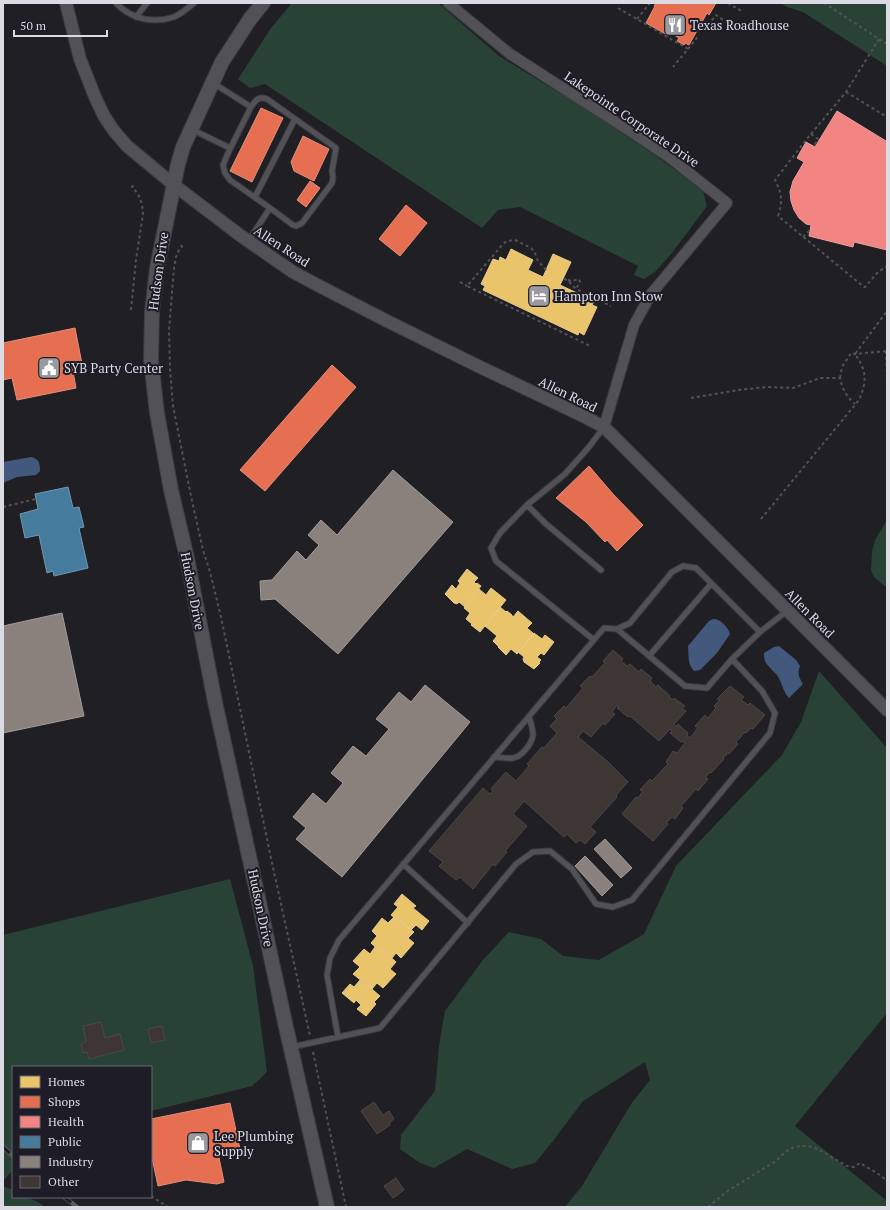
<svg xmlns="http://www.w3.org/2000/svg" width="890" height="1210" font-family="'PT Serif',serif">
	<style>
		.green { fill: #294236 }
		.water { fill: #42597d }
		.homes { fill: #e9c46a; stroke: #e5cb8e }
		.shops { fill: #e76f51; stroke: #e38f7d }
		.health { fill: #f28482; stroke: #eb9e9f }
		.public { fill: #457b9d; stroke: #7298b2 }
		.industry { fill: #8a817c; stroke: #a29c9b }
		.building { fill: #3d3633; stroke: #4b4849 }
		.lines { fill: none; stroke-linecap: round; stroke-linejoin: round }
		.service-casing { stroke: #3b3b40; stroke-width: 7 }
		.minor-casing { stroke: #3b3b40; stroke-width: 12 }
		.tertiary-casing { stroke: #3b3b40; stroke-width: 14 }
		.secondary-casing { stroke: #3b3b40; stroke-width: 16 }
		.path { stroke: #535356; stroke-width: 2; stroke-dasharray: 3 3; stroke-linecap: butt }
		.service { stroke: #515156; stroke-width: 5 }
		.minor { stroke: #515156; stroke-width: 10 }
		.tertiary { stroke: #515156; stroke-width: 12 }
		.secondary { stroke: #515156; stroke-width: 14 }
		.rail-casing { stroke: #5a5a5d; stroke-width: 4.5 }
		.rail { stroke: #1d1c27; stroke-width: 3; stroke-dasharray: 9; stroke-linecap: butt }
		.labels { text-anchor: middle; stroke-width: 4; stroke-linejoin: round; paint-order: stroke }
		.poi-label { font-size: 13px; fill: #dbdbe3; stroke: #1d1c27; text-anchor: start }
		.street-label { font-size: 13px; fill: #dbdbe3; stroke: #1d1c27 }
	</style>
	<rect width="100%" height="100%" fill="#1f1f24"/>
	<path class="green" d="M292 3H438L499 56 583 107 658 157 703 191 707 206 672 253 656 271 644 279 634 275 638 266 520 207 498 210 482 228 265 84 250 88 238 79 271 28Z
		M780 3H887V66L803 12 787 7Z
		M887 520V588L874 577 871 570 872 552 875 540Z
		M819 671 887 748V1013L795 1126 887 1201V1207H565L582 1186 631 1104 650 1080 645 1062 583 1101 553 1141 535 1163 512 1169 467 1149 434 1168 420 1163 400 1149 401 1135 435 1091 439 1046 445 1011 483 960 509 932 541 939 563 956 599 960 644 934 676 866 782 755 801 722Z
		M230 879 253 966 267 1072 252 1086 151 1111V1067H13V1170L3 1181V935Z
		M3 1186 13 1190V1197C26 1197 34 1198 45 1207H3Z"/>
	<path class="water" d="M31 457C39 459 40 463 40 471L36 475 17 477 3 483V462Z
		M713 619C721 619 728 627 730 634L717 653 700 670 694 671C687 664 689 654 688 646L709 621Z
		M779 646 796 660 800 666C797 674 799 677 803 684L789 698C783 692 782 682 777 675 773 671 769 667 766 663 764 660 764 656 764 653L774 647Z"/>
	<path class="homes" d="M511 249 533 260 528 270 543 277 553 254 571 262 560 285 594 301 592 305 597 307 584 335 579 332 578 335 483 290 485 286 481 284 493 259 499 261 500 257 506 260Z
		M467 569 478 578 474 582 476 584 477 583 481 586 465 607 459 602 457 604 454 603 445 594 452 585 456 589 460 583 458 581Z
		M491 588 506 600 480 632 471 625 472 624 466 619 470 613 464 608 479 589 486 595Z
		M500 607 506 612 507 611 512 615V616L513 617 518 611 532 623 527 628 534 634 517 654 511 649 506 655 498 647H499L493 641 497 636 485 626Z
		M534 633 542 639 545 635 554 642 544 655 541 653 537 657 541 660 539 662 540 663 534 669 524 662 523 659 524 657 518 652Z
		M402 894 416 906 413 908 429 921 422 930 416 925 411 930 391 915 398 907 394 904Z
		M394 917 414 932 408 938 414 943 401 958 396 953 392 958 384 951 382 953 371 943 377 936 372 931 382 918 388 923Z
		M375 947 382 953 384 951 396 962 390 969 396 974 383 988 377 983 372 989 353 974 360 967 353 961 364 949 370 954Z
		M360 980 366 985V984L380 996 374 1002 376 1004 366 1016 357 1009 361 1005 356 1000 354 1003 342 993 350 984 354 987Z"/>
	<path class="shops" d="M656 3H716L709 15 707 13 689 45 685 43 684 45 677 41 679 38 671 33 669 36 646 23 655 6H654Z
		M261 108 283 118 252 182 230 171Z
		M303 136 329 149 314 181 294 171 291 162Z
		M310 181 320 188 306 207 297 200Z
		M406 205 427 223 400 256 379 239Z
		M75 328 82 364 72 366 76 388 17 400 12 378 3 380V343Z
		M332 365 356 387 265 491 240 470Z
		M589 466 613 494 643 525 617 551 607 540 605 542 586 522 556 498Z
		M230 1103 240 1149 218 1153 224 1182 217 1184 186 1180 158 1186 151 1153V1119Z"/>
	<path class="health" d="M837 111 886 141 887 140V250L854 242 853 247 809 236 811 225 806 224 799 218 794 210 791 201 790 192 793 181 804 162 797 158 806 142 815 147Z"/>
	<path class="public" d="M68 487 73 508 79 507 84 527 79 528 88 568 54 576 53 571 47 573 39 535 25 538 20 514 38 509 35 494Z"/>
	<path class="industry" d="M393 470 453 522 338 654 275 599 261 600 260 581 272 580 297 551 306 560 319 545 308 535 321 520 337 535Z
		M62 613 84 716 3 733V626Z
		M425 685 470 722 342 877 296 839 306 828 293 817 313 793 326 804 343 783 331 773 353 746 366 756 389 729 376 719 399 692 411 702Z
		M605 839 632 868 621 878 594 849Z
		M585 856 613 885 602 896 575 866Z"/>
	<path class="building" d="M613 650 623 659 621 661 627 666 630 664 639 672 641 669 652 678 650 681 656 687 658 685 669 695 670 698 673 700 674 698 685 706 682 709 686 711 674 724 676 727 678 724 688 733 687 735 690 738 698 728 695 726 705 715 708 718 716 708 714 706 720 700 717 699 730 686 744 697 741 700 748 705 750 703 765 715 753 729 751 728 746 733 745 732 736 742 738 744 729 754 728 753 723 758 724 759 711 773 710 772 705 778 708 779 698 791 696 789 681 806 683 808 675 819 672 817 666 823 668 824 653 841 622 814 636 797 638 798 643 791 640 790 650 779 652 781 668 764 666 762 673 751 677 753 685 743 683 741 681 742 670 733 672 732 670 729 659 741 630 716 628 717 617 708 619 707 617 705 612 712 615 714 605 725 603 723 591 737 583 731 578 737 607 761 628 782 616 795 617 797 590 827 596 832 585 844 580 840 576 843 567 834 564 837 524 801 513 814 527 826 505 851 507 852 495 866 493 864 473 889 460 877 456 880 439 866 443 862 429 851 483 788 490 794 493 791 491 789 506 772 516 781 529 766 527 764 542 747 544 748 557 733 550 726 557 719 554 716 564 706 566 708 583 688 580 686 590 676 592 677 605 663 603 661Z
		M101 1022 105 1038 120 1034 124 1050 89 1059 87 1052 83 1053 81 1044 86 1041 83 1026Z
		M162 1026 165 1040 151 1043 148 1029Z
		M374 1102 383 1115 389 1111 394 1119 389 1123 390 1125 377 1134 361 1111Z
		M396 1178 404 1190 393 1198 384 1186Z"/>
	<g class="lines">
		<g class="service-casing">
			<path id="service" d="M116 3C131 19 153 24 174 17 181 14 188 8 194 3
				M136 17 147 3
				M213 83 251 107 229 151 223 165 225 173 230 180 270 208 249 240
				M251 107C256 100 258 96 267 99L336 148 332 171 333 177 332 183 302 223 296 226 293 225 270 208
				M191 129 230 148
				M255 197 295 119
				M527 505 545 523 601 570
				M617 629 630 623 672 572 683 566 696 568 760 632
				M594 640 496 561 491 548 500 533 527 505 565 474 589 447 604 427
				M649 656 711 584
				M732 659 760 632 787 611
				M494 757C500 757 508 759 513 758 522 757 532 743 533 735 533 729 531 723 529 717
				M403 864 468 923
				M292 1047 380 1028 516 864 533 852 550 851 572 869 596 904 613 907 632 900 770 733 775 713 762 691 732 659 707 688 685 686 617 629 604 628 339 940 330 958 327 975 338 1037"/>
		</g>
		<g class="minor-casing">
			<path id="minor" d="M448 3 510 54 633 133 669 157 727 203 651 294 634 325 604 427"/>
		</g>
		<g class="tertiary-casing">
			<path id="tertiary" d="M66 3 80 59 95 97 104 116 114 131 127 146 174 185 241 236 293 272 323 288 389 322 478 366 585 417 604 427 887 710"/>
		</g>
		<g class="secondary-casing">
			<path id="secondary" d="M263 3 250 19 222 62 183 147 178 164 157 268 152 312 151 360 157 413 171 490 187 558 215 702 251 865 286 1027 327 1207"/>
		</g>
		<path class="path" d="M728 3 743 12
			M824 3 887 44
			M618 8 688 49 673 67
			M637 19 650 3
			M708 25 716 15 732 26
			M879 39 846 92 806 140 775 180C782 194 783 201 778 216L864 287H865L878 272 887 266
			M688 49 699 35
			M846 92 887 117
			M811 134 818 139 814 146
			M803 237 810 230
			M181 245 182 247 179 250 176 257 174 268 169 330 170 369 173 406 192 501 203 550 210 572 221 617 272 863 310 1036
			M546 270 538 261 534 251 531 248 515 240 507 241 503 244 467 286 590 346
			M564 279 567 280 576 289 611 306
			M568 280 572 281 579 279 580 282 576 289
			M460 282 467 286
			M131 310 136 260 143 214 142 204 138 194 132 187 134 185
			M886 351 887 380
			M840 378 842 367 851 353 855 354 887 351
			M691 398 738 390 767 387 793 388 820 378H840C842 389 847 397 855 404
			M3 507 36 499
			M761 519 859 400C867 381 867 371 855 354L887 311
			M313 1052 346 1207
			M151 1196 168 1207
			M708 1207 729 1190 776 1161 785 1152 794 1147 803 1146 813 1147 823 1152 847 1166 854 1167 860 1163 880 1175 887 1181"/>
		<use href="#service" class="service"/>
		<use href="#minor" class="minor"/>
		<use href="#tertiary" class="tertiary"/>
		<use href="#secondary" class="secondary"/>
		<g class="rail-casing">
			<path id="rail" d="M3 1147 13 1156
				M64 1197 77 1207"/>
		</g>
		<use href="#rail" class="rail"/>
	</g>
	<defs>
		<g id="restaurant-square" transform="scale(1.15)"><rect x="-9" y="-9" width="18" height="18" rx="4" fill="#9999a0" stroke="#1d1c27"/><path d="M-5-6h1v4h1v-4h1v4h1v-4h1v5L-1.5 .5V6h-2V.5L-5-1ZM5-6V6H3V1.5H1.5Q1.5-4 5-6Z" fill="#fff"/></g>
		<g id="hotel-square" transform="scale(1.15)"><rect x="-9" y="-9" width="18" height="18" rx="4" fill="#9999a0" stroke="#1d1c27"/><path d="M-6-4.5h1.5V1H6V5H4.5V3h-9V5H-6ZM-4 0a1.8 1.8 0 1 1 3.6 0ZM.5 0V-2.5h3Q6-2.5 6 0Z" fill="#fff"/></g>
		<g id="civic-square" transform="scale(1.15)"><rect x="-9" y="-9" width="18" height="18" rx="4" fill="#9999a0" stroke="#1d1c27"/><path d="M-.6-6.5H3V-4.5H.6V-3L4-1V1h2V6H-6V1h2V-1L-.6-3ZM-1.2 2.5V6h2.4V2.5Z" fill="#fff"/></g>
		<g id="shop-square" transform="scale(1.15)"><rect x="-9" y="-9" width="18" height="18" rx="4" fill="#9999a0" stroke="#1d1c27"/><path d="M-5-2.5h2.3a2.7 3.5 0 0 1 5.4 0H5L5.5 6h-11ZM-1.5-2.5h3a1.5 2.3 0 0 0-3 0Z" fill="#fff"/></g>
	</defs>
	<g fill-rule="evenodd">
		<use href="#restaurant-square" x="675" y="25"/>
		<use href="#hotel-square" x="539" y="296"/>
		<use href="#civic-square" x="49" y="368"/>
		<use href="#shop-square" x="198" y="1143"/>
	</g>
	<g class="labels">
		<g class="poi-label">
			<text x="690" y="30">Texas Roadhouse</text>
			<text x="554" y="301">Hampton Inn Stow</text>
			<text x="64" y="373">SYB Party Center</text>
			<text x="214" y="1141">Lee Plumbing<tspan x="214" dy="15">Supply</tspan></text>
		</g>
		<g class="street-label">
			<text transform="translate(632 119) rotate(34)" y="5">Lakepointe Corporate Drive</text>
			<text transform="translate(282 246) rotate(33)" y="5">Allen Road</text>
			<text transform="translate(158 271) rotate(-82)" y="5">Hudson Drive</text>
			<text transform="translate(568 394) rotate(26)" y="5">Allen Road</text>
			<text transform="translate(193 591) rotate(79)" y="5">Hudson Drive</text>
			<text transform="translate(810 613) rotate(45)" y="5">Allen Road</text>
			<text transform="translate(261 908) rotate(78)" y="5">Hudson Drive</text>
		</g>
	</g>
	<rect width="890" height="1210" fill="none" stroke="#dbdbe3" stroke-width="8"/>
	<rect x="12" y="1066" width="140" height="132" fill="#1d1c27" stroke="#696872"/>
	<rect x="20" y="1076" width="20" height="12" fill="#e9c46a" stroke="#696872"/>
	<text x="48" y="1086" font-size="12" fill="#dbdbe3">Homes</text>
	<rect x="20" y="1096" width="20" height="12" fill="#e76f51" stroke="#696872"/>
	<text x="48" y="1106" font-size="12" fill="#dbdbe3">Shops</text>
	<rect x="20" y="1116" width="20" height="12" fill="#f28482" stroke="#696872"/>
	<text x="48" y="1126" font-size="12" fill="#dbdbe3">Health</text>
	<rect x="20" y="1136" width="20" height="12" fill="#457b9d" stroke="#696872"/>
	<text x="48" y="1146" font-size="12" fill="#dbdbe3">Public</text>
	<rect x="20" y="1156" width="20" height="12" fill="#8a817c" stroke="#696872"/>
	<text x="48" y="1166" font-size="12" fill="#dbdbe3">Industry</text>
	<rect x="20" y="1176" width="20" height="12" fill="#3d3633" stroke="#696872"/>
	<text x="48" y="1186" font-size="12" fill="#dbdbe3">Other</text>
	<path d="M14 30v6h93v-6" fill="none" stroke="#dbdbe3" stroke-width="2"/>
	<text x="20" y="30" font-size="12" fill="#dbdbe3" stroke="#1d1c27" stroke-width="3" paint-order="stroke">50 m</text>
</svg>
